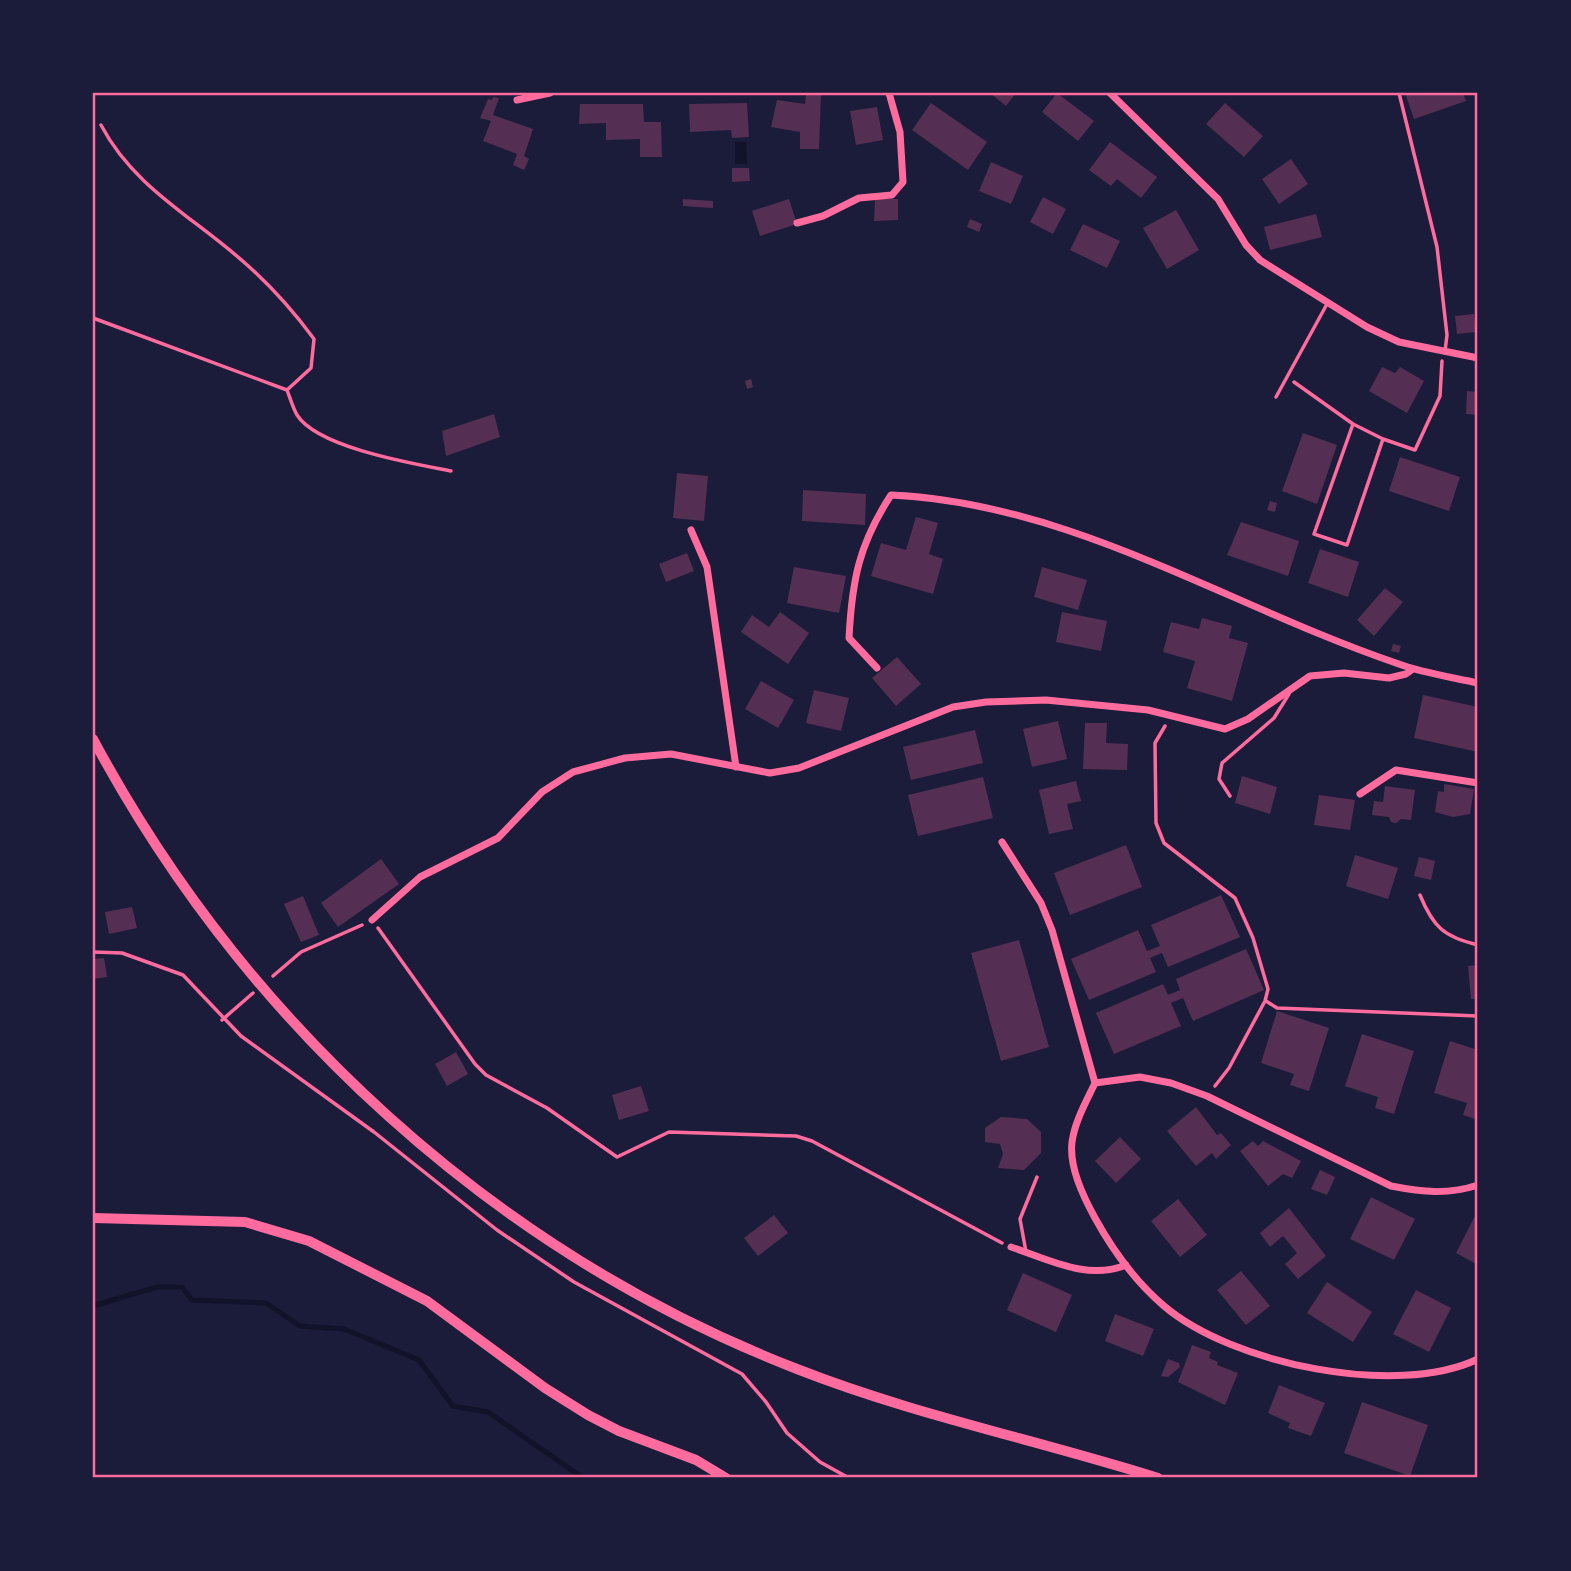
<svg xmlns="http://www.w3.org/2000/svg" width="1571" height="1571" font-family="Cabin,sans-serif">
	<style>
		.water { fill: #12122b }
		.lines { fill: none; stroke-linecap: round; stroke-linejoin: round }
		.stream { stroke: #12122b; stroke-width: 5 }
		.building { fill: #542f53 }
		.path { stroke: #ff6b9d; stroke-width: 3.5 }
		.service { stroke: #ff6b9d; stroke-width: 3.5 }
		.minor { stroke: #ff6b9d; stroke-width: 7 }
		.secondary { stroke: #ff6b9d; stroke-width: 10 }
		.neatline { fill: none; stroke: #ff6b9d; stroke-width: 2.5 }
	</style>
	<rect width="100%" height="100%" fill="#1b1b3a"/>
	<path class="water" d="M735 142H746L747 164H735Z"/>
	<g class="lines">
		<path class="stream" d="M93 1306 157 1287H182L192 1300 266 1303 300 1326 344 1329 419 1360 453 1406 488 1412 583 1478"/>
	</g>
	<path class="building" d="M990 93H1016L1006 106Z
		M1057 93 1094 121 1078 141 1042 112Z
		M1405 93H1463L1466 101 1414 119Z
		M821 94 819 149H800V132L771 127 777 100 805 104 806 95Z
		M493 97 499 98 493 115 533 129 524 156 529 159 524 170 513 165 517 154 483 141 491 121 480 118 488 99 492 100Z
		M747 103 749 137 732 138 731 130 690 132 689 104Z
		M931 103 987 142 968 170 912 130Z
		M1225 103 1263 136 1244 157 1206 124Z
		M580 104H643L644 122H661L662 157H640V139L606 140V123L579 124Z
		M877 107 883 140 856 145 850 111Z
		M1110 142 1157 177 1141 198 1117 179 1111 186 1089 170Z
		M1291 159 1308 184 1279 204 1262 179Z
		M991 162 1023 176 1011 204 979 191Z
		M732 168H749L750 181 732 182Z
		M1043 197 1066 209 1053 234 1030 222Z
		M683 199 713 201V208L683 206Z
		M789 199 797 224 760 236 752 211Z
		M875 199H898V220L874 221Z
		M1176 210 1199 250 1167 269 1143 228Z
		M1316 214 1322 237 1270 250 1264 227Z
		M970 219 982 224 979 232 967 227Z
		M1083 224 1120 241 1107 268 1070 250Z
		M1474 314 1476 332 1457 334 1455 316Z
		M1382 367 1395 373 1400 367 1424 381 1407 413 1369 391Z
		M751 379 753 387 747 389 745 381Z
		M1467 391 1478 392V415L1466 414Z
		M494 414 500 437 446 456 442 431Z
		M1303 433 1337 445 1317 504 1282 491Z
		M1400 457 1460 477 1449 511 1389 491Z
		M677 473 708 476 704 521 673 518Z
		M803 490 866 494 865 525 802 521Z
		M1270 501 1277 503 1275 512 1267 510Z
		M916 517 938 523 929 554 943 559 933 594 871 576 881 543 906 550Z
		M1241 522 1299 541 1288 576 1227 555Z
		M1320 549 1359 562 1348 597 1308 583Z
		M687 553 694 571 666 582 659 564Z
		M794 567 846 576 839 613 787 603Z
		M1042 567 1087 580 1078 610 1034 597Z
		M1385 588 1403 602 1374 636 1357 620Z
		M780 612 809 633 788 664 741 632 752 615 769 627Z
		M1062 612 1107 621 1101 651 1056 642Z
		M1202 618 1232 626 1229 638 1248 643 1232 701 1187 688 1195 661 1163 652 1171 622 1199 629Z
		M1393 644 1401 646 1399 653 1391 651Z
		M897 657 921 684 896 706 872 678Z
		M761 681 794 700 778 728 745 709Z
		M814 690 849 698 841 731 806 723Z
		M1423 695 1478 707V752L1414 738Z
		M1058 721 1067 759 1032 767 1023 729Z
		M1085 723H1107L1106 743 1128 744 1127 770 1083 769Z
		M975 730 983 763 911 780 903 747Z
		M1242 776 1277 787 1270 814 1235 803Z
		M983 777 993 818 918 836 908 795Z
		M1076 781 1081 801 1067 804 1073 829 1049 834 1039 790Z
		M1444 784 1474 789 1470 814 1453 817 1435 812 1438 791 1444 792Z
		M1385 786 1415 790 1411 820 1401 819 1396 823 1391 822 1389 817 1372 815 1374 801 1383 802Z
		M1319 795 1355 800 1350 830 1314 825Z
		M1126 845 1142 887 1070 915 1054 873Z
		M1355 855 1398 868 1388 899 1346 886Z
		M1419 857 1435 861 1431 880 1414 876Z
		M381 859 399 884 338 927 321 903Z
		M1221 895 1240 937 1168 967 1162 953 1150 958 1156 972 1089 1000 1071 959 1138 930 1147 951 1160 946 1151 925Z
		M303 896 319 935 301 942 284 904Z
		M132 907 137 928 109 934 105 912Z
		M1019 940 1049 1047 1001 1061 971 953Z
		M1246 949 1264 990 1193 1021 1183 998 1171 1003 1181 1026 1114 1054 1096 1013 1163 984 1168 995 1180 990 1176 979Z
		M104 958 107 977 93 979V959Z
		M1478 965V999H1471L1468 966Z
		M1277 1011 1329 1028 1309 1091 1290 1085 1294 1074 1261 1063Z
		M1362 1034 1414 1051 1394 1114 1375 1108 1378 1097 1345 1086Z
		M1450 1041 1478 1050V1120L1463 1115 1467 1103 1434 1093Z
		M456 1052 468 1074 447 1086 435 1064Z
		M641 1086 649 1111 619 1120 612 1095Z
		M1196 1107 1217 1135 1221 1133 1231 1145 1216 1159 1212 1153 1196 1166 1167 1131Z
		M1001 1117 1027 1119 1041 1132V1153L1024 1170 998 1168 1003 1154 1000 1144 985 1142V1128Z
		M1120 1137 1141 1159 1116 1183 1095 1161Z
		M1253 1141 1258 1146 1263 1141 1301 1161 1292 1178 1283 1174 1268 1186 1240 1151Z
		M1320 1170 1335 1177 1327 1195 1311 1189Z
		M1371 1197 1415 1219 1394 1260 1350 1239Z
		M1178 1199 1207 1235 1180 1257 1151 1221Z
		M1289 1208 1326 1256 1298 1279 1285 1264 1297 1253 1283 1236 1270 1247 1260 1233Z
		M1478 1210V1265L1456 1253Z
		M774 1215 788 1233 758 1256 744 1238Z
		M1241 1271 1270 1306 1246 1325 1217 1290Z
		M1023 1273 1072 1295 1056 1332 1007 1310Z
		M1327 1282 1372 1312 1353 1342 1307 1313Z
		M1416 1290 1451 1308 1429 1352 1393 1334Z
		M1115 1314 1154 1329 1143 1356 1105 1341Z
		M1192 1345 1211 1352 1209 1358 1218 1362 1217 1365 1238 1373 1225 1405 1178 1382Z
		M1168 1359 1179 1363 1180 1367 1168 1377 1161 1376Z
		M1279 1385 1325 1403 1311 1436 1288 1428 1290 1423 1268 1413Z
		M1362 1402 1428 1425 1410 1476 1344 1453Z"/>
	<g class="lines">
		<path class="path" d="M93 318 287 390 311 368 314 339C294 312 271 286 246 264 195 218 134 188 101 125
			M1294 382 1353 424 1314 534 1347 545 1383 439 1415 450 1440 396 1442 361
			M287 390C290 398 293 408 297 415 318 448 415 464 451 471
			M1353 424 1383 439
			M1165 726 1155 743 1156 823 1164 843 1235 898 1253 938 1268 989 1265 1001 1229 1068 1215 1086
			M378 928 475 1064 486 1075 547 1108 617 1157 669 1132 796 1136 812 1141 1002 1243
			M93 952 122 953 183 975 241 1036 374 1132 497 1230 574 1282 742 1374 766 1402 787 1433 820 1462 849 1478
			M273 976 301 952 362 925
			M1266 1001 1277 1008 1478 1016
			M222 1020 253 993"/>
		<path class="service" d="M1399 93 1437 247 1447 335 1445 351
			M1276 397 1327 304
			M1230 796 1219 779 1222 763 1274 718 1289 694
			M1420 895C1433 927 1444 937 1478 945
			M1026 1252 1020 1219 1037 1177"/>
		<path class="minor" d="M1110 93 1218 199 1246 245 1260 260 1367 327 1399 342 1478 358
			M517 100 550 93
			M797 223 823 216 859 198 892 195 903 182 900 132 889 93
			M691 530 707 567 736 767
			M877 668 849 638C852 580 859 544 891 495 1071 503 1229 606 1396 663 1422 673 1451 677 1478 683
			M1360 794 1396 770 1478 783
			M1002 842 1041 903 1052 930 1095 1083
			M372 920 420 877 498 838 542 792 573 772 625 758 671 754 770 773 799 768 953 707 986 702 1046 700 1148 710 1225 729 1248 719 1310 676 1344 673 1389 678 1406 674 1413 669
			M1478 1185C1448 1195 1422 1192 1391 1186L1207 1096 1171 1083 1140 1077 1095 1083C1086 1102 1075 1121 1072 1142 1069 1167 1083 1196 1095 1218 1112 1249 1136 1282 1164 1306 1232 1364 1397 1398 1478 1359
			M1011 1247C1048 1259 1088 1281 1126 1265"/>
		<path class="secondary" d="M93 739C245 1023 495 1252 797 1369 914 1415 1038 1440 1158 1478
			M93 1218 245 1222 309 1241 427 1301 545 1388 588 1415 619 1431 696 1460 726 1478"/>
	</g>
	<rect width="1571" height="1571" fill="none" stroke="#1b1b3a" stroke-width="189"/>
	<rect x="94" y="94" width="1382" height="1382" class="neatline"/>
</svg>
